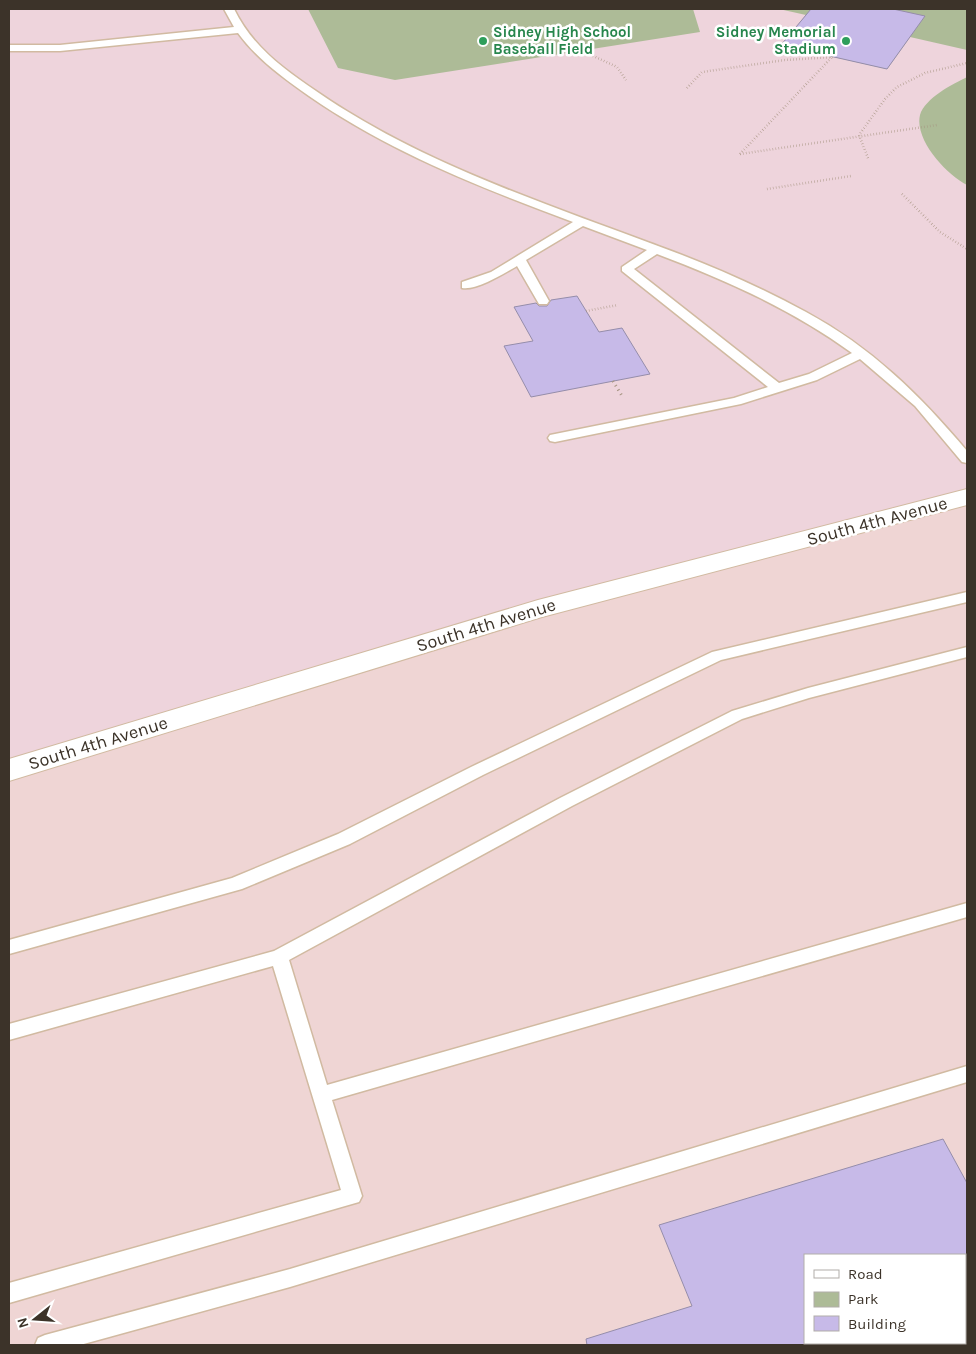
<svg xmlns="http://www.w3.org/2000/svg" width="976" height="1354" font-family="Karla,sans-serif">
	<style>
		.industrial { fill: #efd5d4; fill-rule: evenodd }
		.education { fill: #eed4dc }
		.green { fill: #adbb97 }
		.building { fill: #c7bae8; stroke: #958daa }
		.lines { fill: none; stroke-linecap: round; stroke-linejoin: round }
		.service-casing { stroke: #d1baa1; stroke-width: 3 }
		.tertiary-casing { stroke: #d1baa1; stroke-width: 2 }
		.path-far1 { stroke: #a69481; stroke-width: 2.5; stroke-dasharray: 0.5 2.5; stroke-linecap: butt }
		.path { stroke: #a69481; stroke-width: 3; stroke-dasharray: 1 4; stroke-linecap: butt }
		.service { fill: #fff; fill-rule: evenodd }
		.tertiary { fill: #fff; fill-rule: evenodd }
		.leisure-dot { fill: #2e9e5b; stroke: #fff; stroke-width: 2 }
		.labels { text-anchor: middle; stroke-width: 5; stroke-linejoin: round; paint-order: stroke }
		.far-leisure-label { font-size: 15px; font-weight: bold; fill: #27864d; stroke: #fff; text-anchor: start }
		.street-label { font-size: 18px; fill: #3c3329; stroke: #fff }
	</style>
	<rect width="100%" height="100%" fill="#fae1c8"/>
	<path class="industrial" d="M967 497V1345H9V770L538 609ZM805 1255H965V1343H805Z"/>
	<path class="education" d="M9 9H967V497L538 609 9 770Z"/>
	<path class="green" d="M308 9H693L700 32 395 80 338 68Z
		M779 9H967V50L910 37 887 69 781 45 806 15Z
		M967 77V185C947 175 914 140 920 115 925 98 953 84 967 77Z"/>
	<path class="building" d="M811 9H893L925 16 887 69 781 45Z
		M577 296 599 332 622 328 650 374 531 397 504 346 533 341 514 307 536 303 539 306H547L551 300Z
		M943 1139 967 1183V1255H805V1345H587L586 1339 692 1306 659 1225Z"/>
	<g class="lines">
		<g class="service-casing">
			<path id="service" d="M224 9H234C252 46 282 68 316 91 420 163 541 202 658 246 708 264 758 286 806 312 871 347 920 395 967 451V463L962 462 915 406 860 359 817 380 741 404 555 442 550 441 548 438 550 435 555 434 734 398 768 387 622 271V267L647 250 583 226 526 260 549 301 547 304H539L517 266C505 273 476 291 462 288V282L491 272 573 222C481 188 390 152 309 96 282 77 257 59 238 33L60 51H9V45H60L234 27ZM657 254C726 280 793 310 852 353L809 374 779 383 634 269Z
				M967 592V602L721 660 483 775 350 844 242 889 9 954V940L232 878 338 834 471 767 712 652Z
				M967 647V657L809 698 742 719 572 806 289 960 327 1085 967 903V917L332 1100 362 1196 359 1202 9 1303V1283L341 1190 273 966 9 1040V1024L274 951 560 798 732 711 808 688Z
				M967 1066V1082L290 1287 80 1345H35L38 1338 45 1335 290 1269Z"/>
		</g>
		<g class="tertiary-casing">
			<path id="tertiary" d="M967 489V505L542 617 9 781V759L538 600Z"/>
		</g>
		<path class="path-far1" d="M582 51 617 67 626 80
			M687 88 702 72 785 60 833 57
			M740 154 937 125
			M740 154 832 57
			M868 158 859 135 885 99 897 87 925 73 967 63
			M767 189 851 176
			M902 194 940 232 967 249
			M586 311 618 305"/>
		<path class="path" d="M613 381 622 396"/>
		<use href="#service" class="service"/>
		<use href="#tertiary" class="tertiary"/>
	</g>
	<g class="leisure-dot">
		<circle cx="483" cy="41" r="5"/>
		<circle cx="846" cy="41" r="5"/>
	</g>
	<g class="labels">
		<g class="far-leisure-label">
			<text x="493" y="37">Sidney High School<tspan x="493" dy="17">Baseball Field</tspan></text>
			<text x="836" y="37" text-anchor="end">Sidney Memorial<tspan x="836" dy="17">Stadium</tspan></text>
		</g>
		<g class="street-label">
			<text transform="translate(877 521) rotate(-15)" y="6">South 4th Avenue</text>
			<text transform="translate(486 625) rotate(-17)" y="6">South 4th Avenue</text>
			<text transform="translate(98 743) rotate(-17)" y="6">South 4th Avenue</text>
		</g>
	</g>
	<rect width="976" height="1354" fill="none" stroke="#3c3329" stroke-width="20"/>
	<rect x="804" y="1254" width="162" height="90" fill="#ffffff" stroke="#b1ada9"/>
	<rect x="814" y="1270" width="25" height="8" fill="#ffffff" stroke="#b1ada9"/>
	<text x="848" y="1279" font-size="15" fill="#3c3329">Road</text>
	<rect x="814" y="1292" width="25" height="15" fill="#adbb97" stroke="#b1ada9"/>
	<text x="848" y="1304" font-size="15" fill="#3c3329">Park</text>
	<rect x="814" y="1316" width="25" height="15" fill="#c7bae8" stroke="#b1ada9"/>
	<text x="848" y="1329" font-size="15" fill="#3c3329">Building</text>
	<g transform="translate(35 1319) rotate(253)" stroke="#ffffff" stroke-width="4" paint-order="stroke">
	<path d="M0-4L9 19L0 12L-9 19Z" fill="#3c3329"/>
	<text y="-8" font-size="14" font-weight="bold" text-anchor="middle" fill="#3c3329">N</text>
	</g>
</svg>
